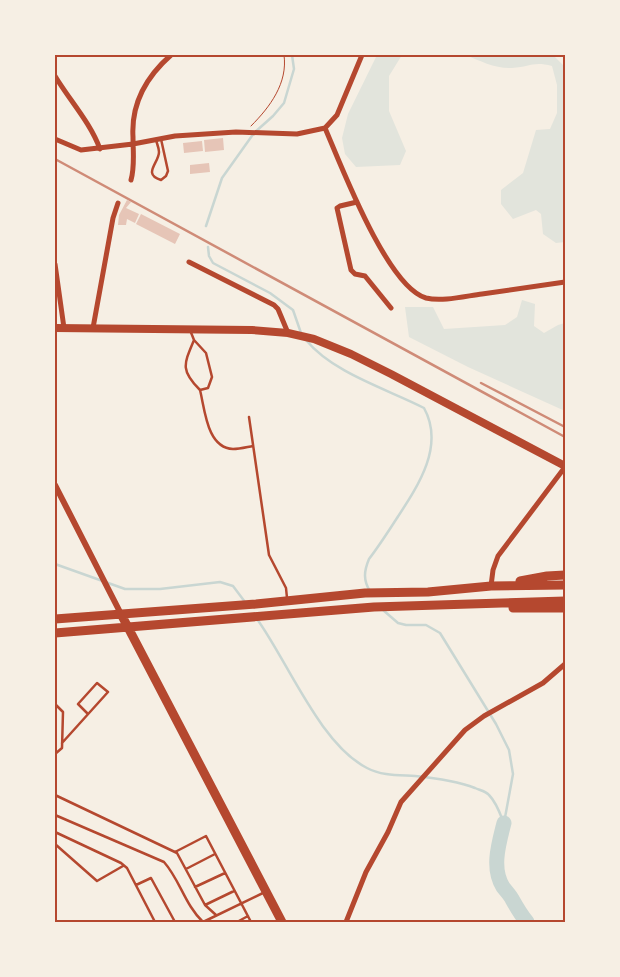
<svg xmlns="http://www.w3.org/2000/svg" width="620" height="977" font-family="'Source Sans 3',sans-serif">
	<style>
		.green { fill: #e2e4dc }
		.lines { fill: none; stroke-linecap: round; stroke-linejoin: round }
		.stream { stroke: #c9d6d2; stroke-width: 2.5 }
		.river { stroke: #c9d6d2; stroke-width: 15 }
		.building { fill: #e6c5b7 }
		.path { stroke: #b5482f; stroke-width: 1 }
		.service { stroke: #b5482f; stroke-width: 2.5 }
		.minor { stroke: #b5482f; stroke-width: 5 }
		.tertiary { stroke: #b5482f; stroke-width: 6 }
		.primary { stroke: #b5482f; stroke-width: 8 }
		.trunk { stroke: #b5482f; stroke-width: 9 }
		.rail { stroke: #cf8b77; stroke-width: 2.5 }
		.neatline { fill: none; stroke: #b5482f; stroke-width: 2 }
	</style>
	<rect width="100%" height="100%" fill="#f6efe4"/>
	<path class="green" d="M377 55H402L389 76V111L406 151 400 165 356 167 345 154 342 138 348 114Z
		M466 55H553L565 67V242L556 243 543 234 541 214 536 210 513 219 501 204V190L523 173 536 130 550 129 557 113V85L552 66C533 61 530 67 512 68 496 69 480 61 466 55Z
		M522 300 535 304 534 326 544 333 558 325 565 323V411L468 367 409 337 405 307H433L444 329 505 325 517 317Z"/>
	<g class="lines">
		<path class="stream" d="M206 226 222 178 254 133 273 116 284 103 294 69 292 55
			M208 247 209 256 213 263 270 293 293 310 301 333
			M306 340C333 373 387 389 424 408 445 446 418 486 397 518 388 532 379 546 369 559 364 571 363 580 370 591
			M55 564 125 589H160L220 582 233 586 245 602
			M383 610 398 623 406 625H426L440 633 496 724 509 750 513 774 504 823
			M257 619C288 662 320 744 367 768 382 776 399 775 415 776 435 778 457 781 475 788 479 790 486 791 489 795 496 802 500 813 503 821"/>
		<path class="river" d="M504 823C499 843 491 868 503 887 506 891 510 895 512 899 517 908 521 915 527 922"/>
	</g>
	<path class="building" d="M223 138 224 150 205 152 204 140Z
		M202 141 203 151 184 153 183 143Z
		M209 163 210 172 190 174V165Z
		M127 200 131 202 126 208 139 214 135 223 127 219 126 225H118L119 215Z
		M141 214 180 234 175 244 136 224Z"/>
	<g class="lines">
		<path class="path" d="M251 126C270 107 288 83 284 55"/>
		<path class="service" d="M156 140C157 144 159 148 159 152 159 163 142 174 161 180L166 176 168 171 161 139
			M190 330 194 340 206 353 212 377 208 388 200 390C180 370 184 364 194 340
			M200 390C205 410 207 448 233 449 240 449 247 447 253 446
			M249 417 269 555 286 588 287 598
			M55 704 63 712 62 748 55 754
			M62 743 108 692 97 683 78 704 88 714
			M55 795 177 853 205 905 216 915
			M55 815 164 862C180 880 185 905 203 922L265 892
			M55 832 121 863 127 868 155 922
			M55 844 97 881 123 866
			M175 852 206 836 251 922
			M186 869 215 854
			M136 885 151 878 175 922
			M195 887 225 873
			M205 905 234 891
			M237 922 248 916"/>
		<path class="minor" d="M55 76C70 101 90 122 100 149
			M325 128C341 165 387 287 426 298 442 302 466 296 482 294 510 290 538 286 565 282
			M55 139 81 150 133 144 175 136 236 132 297 134 325 128 337 115 362 55
			M131 180C135 166 133 152 133 137 131 104 146 77 171 55
			M357 202 340 206 337 208 351 270 355 274 365 276 391 308
			M189 262 274 305 278 309 288 333
			M55 264 64 328
			M93 328 113 218 118 203
			M491 586 493 570 498 556 565 467
			M346 922 366 872 388 832 401 802 465 730 484 716 543 683 565 664"/>
		<path class="tertiary" d="M55 485 121 614"/>
		<path class="primary" d="M55 328 252 330 288 333 314 339 351 354 391 374 565 466"/>
		<path class="trunk" d="M520 581 547 576 565 575
			M513 608H565
			M121 614 282 922
			M55 619 256 604 365 593 428 592 491 586 565 585
			M55 633 374 607 565 601"/>
		<path class="rail" d="M55 159 565 437
			M481 383 565 427"/>
	</g>
	<rect width="620" height="977" fill="none" stroke="#f6efe4" stroke-width="112"/>
	<rect x="56" y="56" width="508" height="865" class="neatline"/>
</svg>
